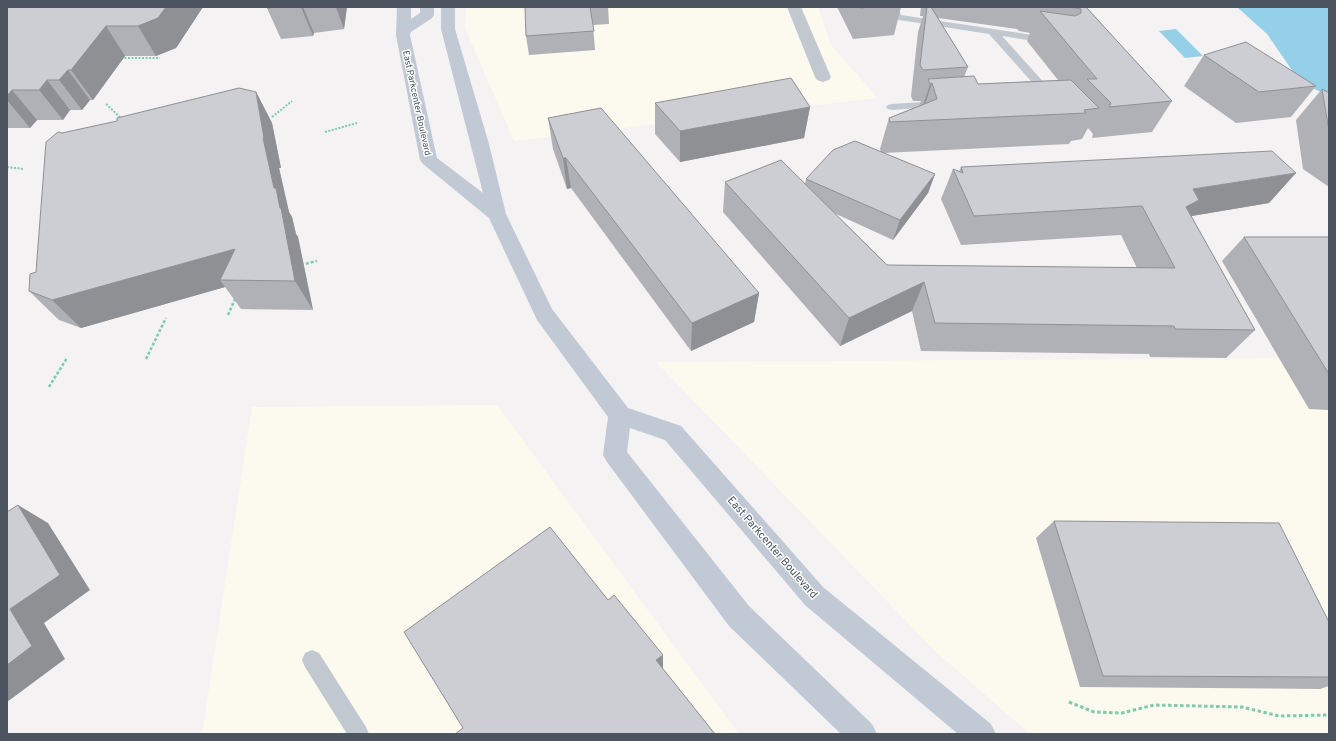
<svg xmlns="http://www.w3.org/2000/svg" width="1336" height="741" font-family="Overpass,sans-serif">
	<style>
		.commercial { fill: #fcf9ee }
		.water { fill: #94d1e9 }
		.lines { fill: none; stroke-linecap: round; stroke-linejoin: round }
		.path-far2 { stroke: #7ecbab; stroke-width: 2; stroke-dasharray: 2 1.5; stroke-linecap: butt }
		.path-far1 { stroke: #7ecbab; stroke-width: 2.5; stroke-dasharray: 3 2; stroke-linecap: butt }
		.path { stroke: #7ecbab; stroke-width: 3; stroke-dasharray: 3.5 2.5; stroke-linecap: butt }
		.lane { fill: #c1c8d0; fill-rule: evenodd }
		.street { fill: #c1c8d0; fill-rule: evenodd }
		.secondary { fill: #c1c9d4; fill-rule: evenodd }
		.wall { fill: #afb1b6; fill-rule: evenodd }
		.shaded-wall { fill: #8f9094 }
		.building { fill: #ccced4; stroke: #8f9094 }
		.labels { text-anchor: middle; stroke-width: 3; stroke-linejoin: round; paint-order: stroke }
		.far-street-label { font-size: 9px; fill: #4b545f; stroke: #fff }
		.street-label { font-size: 11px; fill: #4b545f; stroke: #fff }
	</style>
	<rect width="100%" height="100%" fill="#f4f2f2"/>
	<path class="commercial" d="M466 7H818L831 45 878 98 514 141 465 28Z
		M1329 358V734H1030L937 653 656 362Z
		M497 405 739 734H202L252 407Z"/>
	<path class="water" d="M1237 7H1329V96L1300 82 1267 34Z
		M1176 29 1203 56 1185 58 1159 31Z"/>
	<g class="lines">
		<path class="path-far2" d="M121 58H160
			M106 104 122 119
			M272 117 292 101
			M325 132 357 123
			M7 167 23 169"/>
		<path class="path-far1" d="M301 265 317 261
			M228 315 235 299
			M146 359 166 318
			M49 387 67 358"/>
		<path class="path" d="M1069 702 1094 712 1122 713 1154 705 1242 707 1279 716 1329 715"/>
		<path class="lane" d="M887 7H897L901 15 1052 38 1053 40 1048 43 1002 36 1056 96 1050 99 1046 98 989 34 893 19Z
			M939 101 943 102 945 104 943 106 892 110 888 109 886 107 888 105 892 104Z
			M312 650 319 653 366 727 369 734H347L305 667 302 660 305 653Z"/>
		<path class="street" d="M787 7H801L831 77 829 80 823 82 817 80 815 77Z"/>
		<path class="secondary" d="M397 7H411V19L420 13V7H434V15L432 18 411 32 410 35 437 158 483 193 441 29V7H455V29L489 144 506 214 552 309 628 408 681 426 823 587 991 724 996 734H958L805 605 665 440 630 428 627 452 749 606 872 724 877 734H841L729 626 607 462 603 455 608 417 537 320 489 218 423 164 420 160 396 35Z"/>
	</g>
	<path class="wall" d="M7 7H203L176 48 156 56H125L93 100H90L82 110H70L63 120H37L30 128H7Z
		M267 7H347L344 29 314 33 313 36 281 39 267 8Z
		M525 7H608L609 24 593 25 595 50 529 55 526 36Z
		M837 7H901L894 35 853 39Z
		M921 7H1086L1172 101 1152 132 1092 138 1093 134 1088 128 1082 139 1071 141 1069 144 883 153 935 174 928 193 893 240 834 213 887 265 1137 268 1121 235 961 245 941 199 953 169 959 172 961 167 1269 203 1191 216 1255 330 1226 358 1150 357 1149 354 921 351 912 311 840 346 723 212 725 182 805 184 806 179 881 152 880 149 889 118 919 106 921 101H913L911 96 918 32 923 16H920ZM938 18 1017 29 1019 31 1030 33 1027 41 1058 80 978 84 964 77 968 67Z
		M1204 55 1316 86 1291 117 1236 123 1184 86Z
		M1322 89 1329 93V187L1303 169 1296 120Z
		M256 92 272 123 281 168H279L289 212 292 217 296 234 298 237 313 310 241 309 225 287 81 328 59 320 29 291 36 272 62 133Z
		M655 103 810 107 804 138 680 162 655 134Z
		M548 118 759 293 754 322 691 351 571 188 567 189 553 149Z
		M1244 237H1329V410L1309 409 1222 261Z
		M1054 521 1329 622V686L1320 689 1080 687 1036 538Z"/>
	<path class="shaded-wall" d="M166 7H203L176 48 156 56 138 26Z
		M301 7H303L314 33 313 36Z
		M336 7H347L344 29Z
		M106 26 125 56 93 100 71 70Z
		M68 70 90 100 82 110 59 80Z
		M47 80 70 110 63 120 39 90Z
		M932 83 922 114 920 115 930 84Z
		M12 90 37 120 30 128 7 100V96Z
		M256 92 272 123 281 168H279L289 212 292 217 296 234 298 237 313 310 295 281 280 208 274 188 263 138Z
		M810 107 804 138 680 162V131Z
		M563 158H566L571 188 567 189Z
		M1296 173 1269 203 1186 217 1176 229 1193 189Z
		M935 174 928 193 893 240 900 220Z
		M235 249 220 280 225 287 81 328 52 300Z
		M924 282 912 311 840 346 849 318Z
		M759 293 754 322 691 351 692 323Z
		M18 505 48 523 90 590 44 623 65 659 7 702V665Z
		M663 655V669L656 660Z"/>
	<path class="building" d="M7 7H166L158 18 138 26H106L71 70H68L59 80H47L39 90H12L7 96Z
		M267 7H278L267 8Z
		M525 7H590L594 31 526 36Z
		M859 7H871L860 8Z
		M927 7H931L968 67 923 70 920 65Z
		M1071 7H1086L1172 101 1109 107 1111 103 1087 79H1097L1040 11 1075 16 1081 13V9Z
		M1246 42 1316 86 1259 92 1204 55Z
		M974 76 978 84 1071 80 1099 108 1084 110 1086 113 890 122 889 118 937 99 932 83 930 84 928 79Z
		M791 78 810 107 680 131 655 103Z
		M239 88 256 92 264 138H263L274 188H276L280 208H281L295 281 220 280 235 249 52 300 29 291 30 274 36 272 46 142 58 132 62 133 117 121V118Z
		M1322 89 1329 93V131Z
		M601 108 759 293 692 323 566 158H563L548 118Z
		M855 141 935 174 900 220 806 179 833 150Z
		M1272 151 1296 173 1193 189 1199 200 1186 207 1255 330 1175 329 1174 326 935 323 924 282 849 318 725 182 781 160 887 265 1175 268 1142 206 974 216 953 169 963 173 961 167Z
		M1244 237H1329V374Z
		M18 505 60 575 10 609 32 646 7 665V512Z
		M1054 521 1279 523 1329 622V677L1103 676Z
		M550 527 608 600 614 595 663 655 656 660 715 734H455L463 728 404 632Z"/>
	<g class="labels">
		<g class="far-street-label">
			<text transform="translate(417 103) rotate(78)" y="3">East Parkcenter Boulevard</text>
		</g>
		<g class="street-label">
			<text transform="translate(773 547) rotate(49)" y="4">East Parkcenter Boulevard</text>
		</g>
	</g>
	<rect width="1336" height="741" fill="none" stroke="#4b545f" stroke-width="16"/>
</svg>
